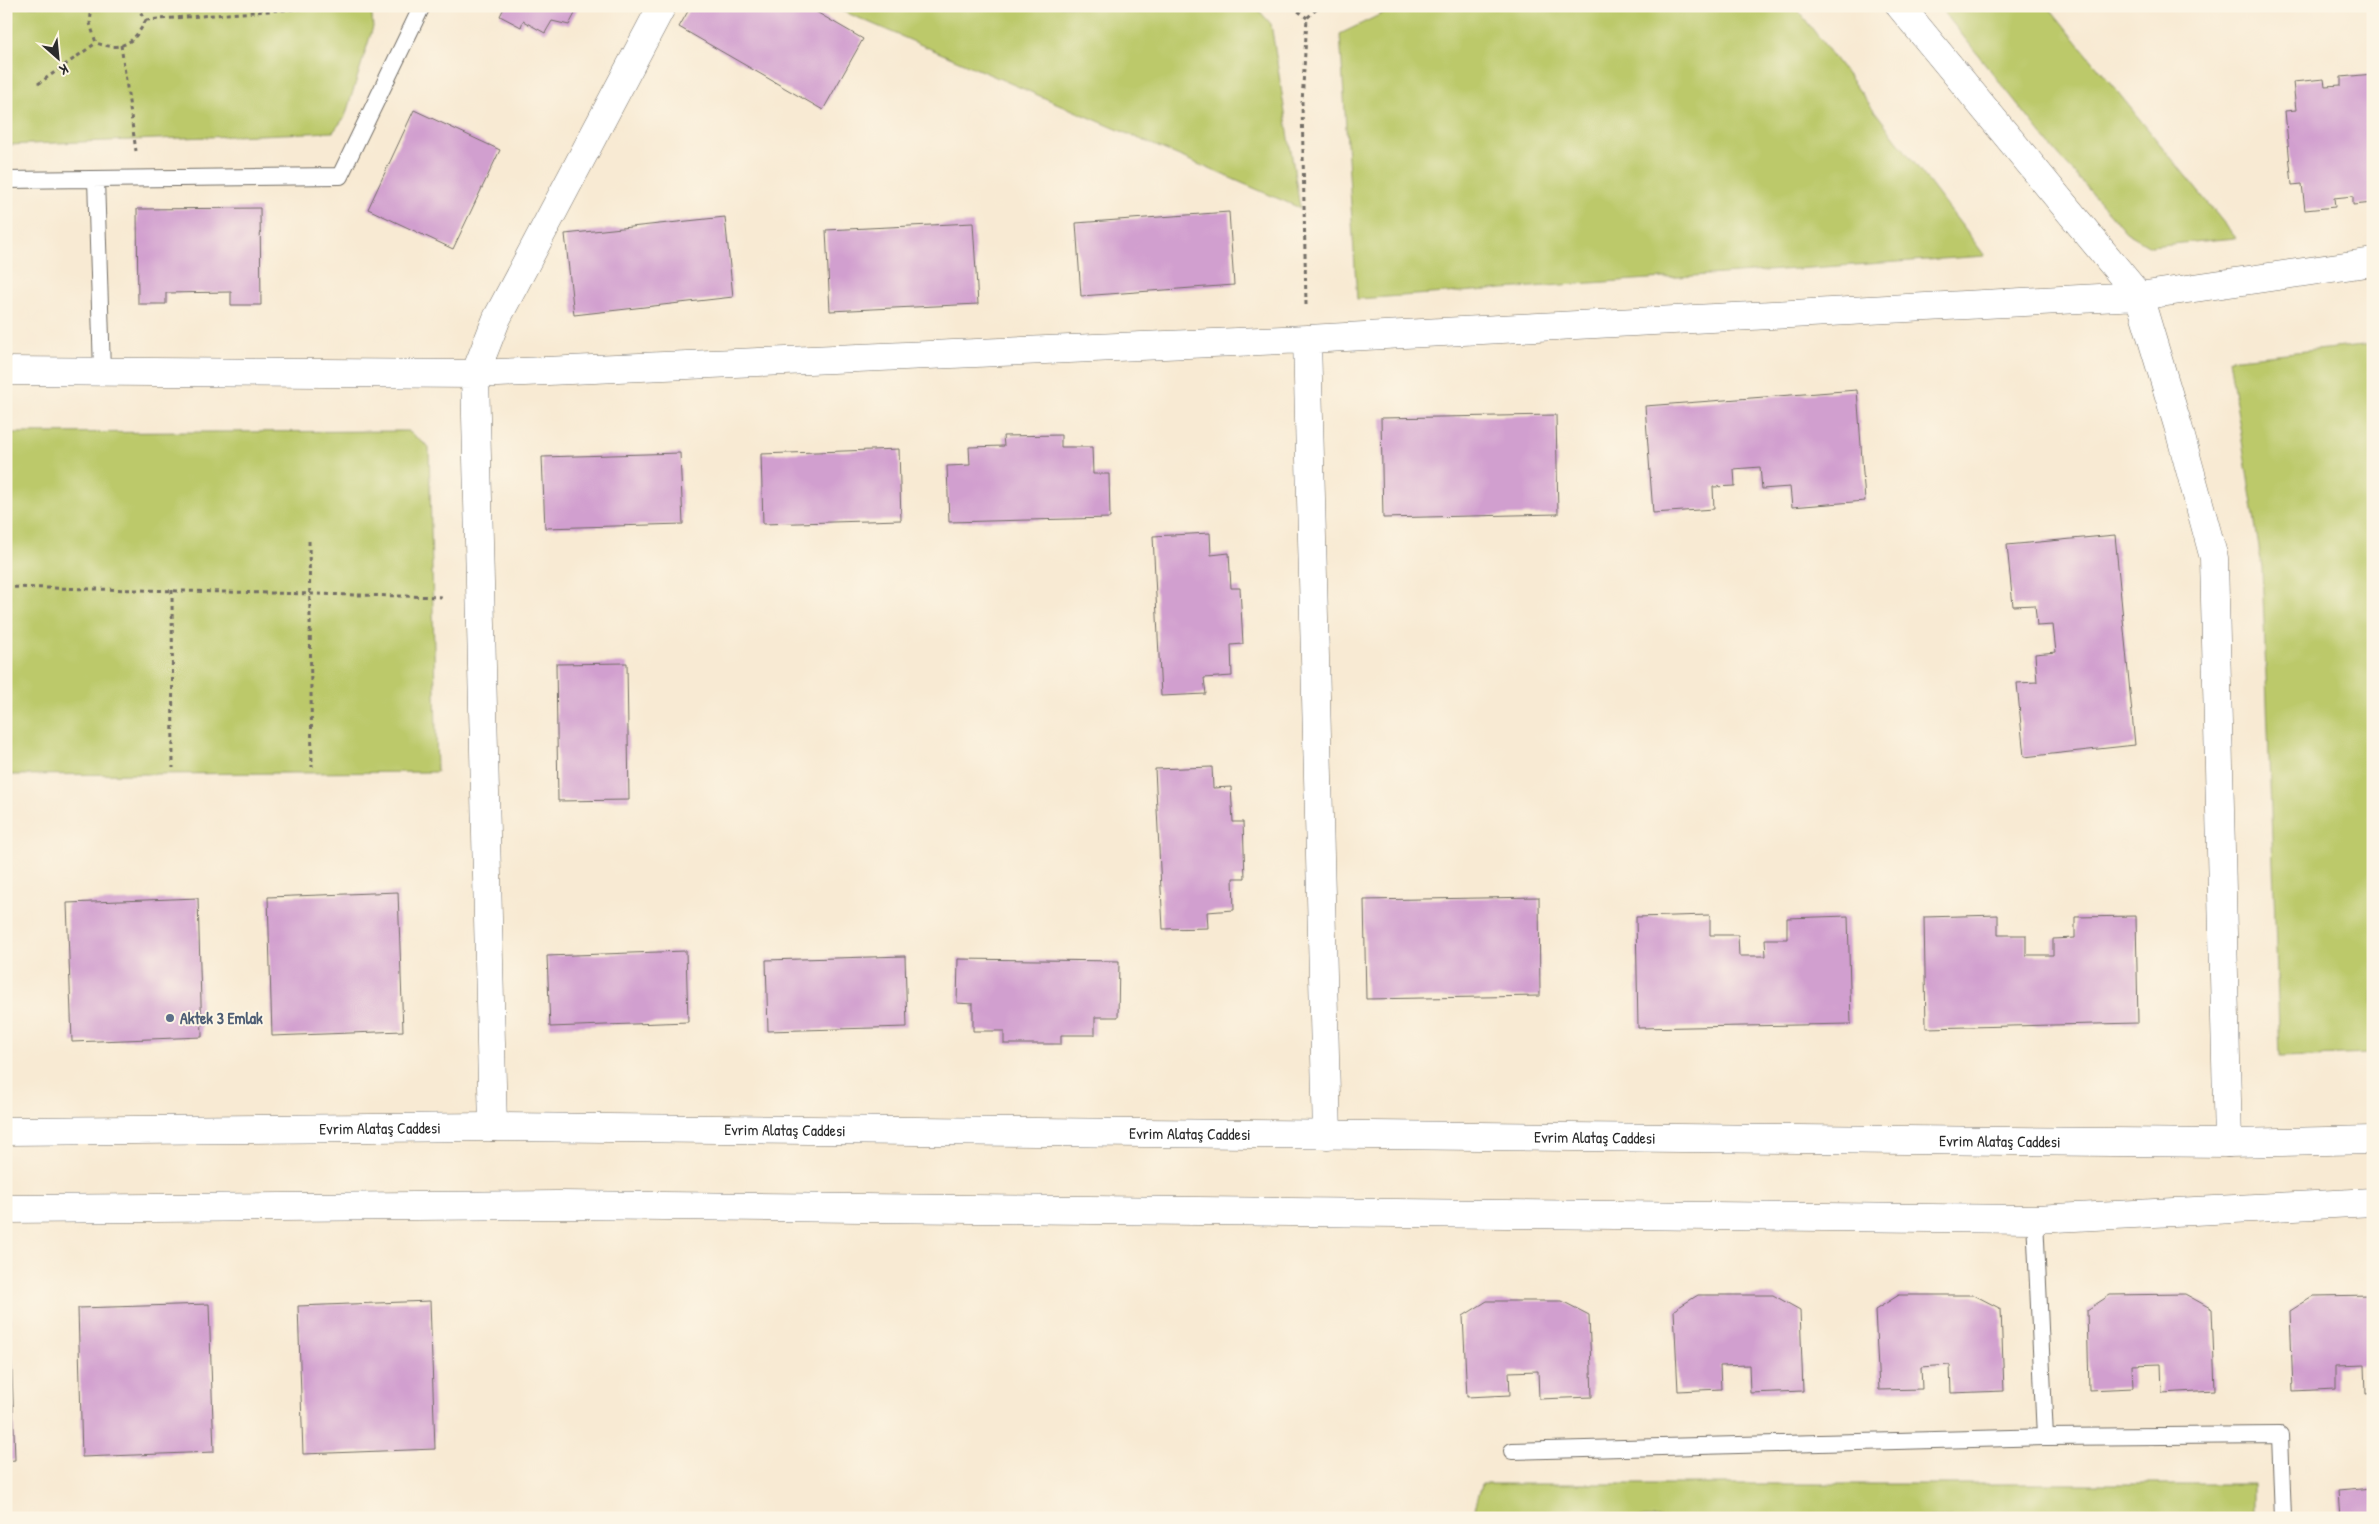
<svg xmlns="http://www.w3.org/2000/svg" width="2379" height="1524" font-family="'Patrick Hand',sans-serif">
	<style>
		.green { fill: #bcc96a; stroke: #747a4a }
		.building { fill: #d19fcf }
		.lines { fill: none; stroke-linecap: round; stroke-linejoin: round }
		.service-casing { stroke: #736e66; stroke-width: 18 }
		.minor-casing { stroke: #736e66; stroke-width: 29 }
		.secondary-casing { stroke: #736e66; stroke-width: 29 }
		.path { stroke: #736e66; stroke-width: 3; stroke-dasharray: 4 4; stroke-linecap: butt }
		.service { stroke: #fff; stroke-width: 16 }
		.minor { stroke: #fff; stroke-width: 28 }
		.secondary { stroke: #fff; stroke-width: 28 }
		.service-dot { fill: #5c6f8a; stroke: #fcf5e5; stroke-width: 2 }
		.labels { text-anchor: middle; stroke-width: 4; stroke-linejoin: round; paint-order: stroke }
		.service-label { font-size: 16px; font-weight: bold; fill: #4e5e75; stroke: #fcf5e5; text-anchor: start }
		.street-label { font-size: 16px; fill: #2b2b2b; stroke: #fcf5e5 }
	</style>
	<rect width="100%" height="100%" fill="#fcf5e5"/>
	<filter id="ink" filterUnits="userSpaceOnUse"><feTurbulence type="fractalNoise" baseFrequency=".02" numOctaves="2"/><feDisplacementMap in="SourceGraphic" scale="10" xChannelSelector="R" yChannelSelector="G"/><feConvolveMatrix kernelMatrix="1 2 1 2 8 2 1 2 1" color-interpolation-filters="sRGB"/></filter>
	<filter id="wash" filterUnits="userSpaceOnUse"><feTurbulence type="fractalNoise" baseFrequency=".0096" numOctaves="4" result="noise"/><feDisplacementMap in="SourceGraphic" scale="20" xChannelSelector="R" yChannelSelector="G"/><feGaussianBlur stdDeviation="1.12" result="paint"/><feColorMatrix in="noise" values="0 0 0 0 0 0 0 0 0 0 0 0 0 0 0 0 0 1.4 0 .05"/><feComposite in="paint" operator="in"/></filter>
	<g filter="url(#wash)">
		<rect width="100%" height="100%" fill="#f8ead3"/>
		<path class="green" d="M6 6H371L373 27 349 104 345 117 333 132 6 145Z
			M831 6H1255L1271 24 1300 208Z
			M1398 6H1795L1985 256 1357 299 1340 34Z
			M1939 6H2048L2236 238 2150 246 2126 232 2055 151Z
			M2373 344V1054L2280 1057 2262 567 2229 359Z
			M408 431 429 447 437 772 6 775V433Z
			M1482 1484H2254V1518H1472Z"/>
		<g id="blocks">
			<path class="building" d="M505 6H579L569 25 552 21 545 33 523 21 521 27 500 16Z
				M691 6H806L863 39 823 110 679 27Z
				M2373 74V203L2353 205V196L2334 198 2335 207 2305 210 2302 184 2292 185 2285 111 2296 110 2293 82 2324 79 2325 86 2341 85V77Z
				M414 110 500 150 453 249 368 209Z
				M260 208 261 305H231V292L166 293V304H138L137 209Z
				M1229 212 1234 285 1081 296 1076 223Z
				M725 217 733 297 574 315 565 234Z
				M973 223 978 304 830 311 826 230Z
				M1857 390 1865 501 1792 507 1790 487 1762 489 1760 467 1734 469 1735 486 1713 487 1714 509 1653 513 1645 406Z
				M1556 415 1558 514 1383 518 1381 418Z
				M1061 435V447H1092L1093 474H1109L1110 518 949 522 947 466 970 465 969 447 1004 446 1003 436Z
				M899 449 901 520 763 524 761 454Z
				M680 453 683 524 545 528 542 457Z
				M1210 533 1211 555 1229 553 1231 588H1240L1243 644 1231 645 1232 676 1204 678 1206 694 1161 696 1153 536Z
				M2115 535 2135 745 2024 757 2017 683 2037 682 2035 654 2056 652 2053 625 2037 626 2035 605 2013 606 2007 545Z
				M627 663 629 800 558 801 556 664Z
				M1212 767 1213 788 1231 787 1233 822H1243L1245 878H1233L1234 910 1207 912 1208 928 1163 929 1155 769Z
				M398 892 403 1031 272 1036 268 897Z
				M1539 897 1540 996 1366 999 1364 900Z
				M198 898 202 1037 72 1042 67 903Z
				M1710 915V935H1738L1739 956H1766L1765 939H1787V918L1848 916 1851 1024 1638 1028 1636 917Z
				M1998 915V935H2026V955H2053V939L2075 938V917L2136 916 2138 1023 1926 1028 1924 917Z
				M686 951 688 1022 550 1027 547 956Z
				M905 956 907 1027 768 1031 766 960Z
				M958 959 1119 961 1118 1017H1095V1035H1061V1044H1004V1031H973V1004L957 1003Z
				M2185 1294 2212 1309 2215 1390 2162 1393 2161 1364 2132 1365 2133 1388 2089 1390 2087 1310 2110 1295Z
				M1698 1295H1773L1800 1310 1803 1391 1750 1393 1749 1365 1720 1366 1721 1389 1678 1391 1674 1310Z
				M1899 1295H1974L2001 1309 2004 1391 1951 1393 1950 1365 1921 1367 1922 1389 1879 1390 1875 1310Z
				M2373 1295V1393L2366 1394 2365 1365 2336 1366V1389L2293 1391 2290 1311 2314 1296Z
				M430 1301 435 1449 303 1454 298 1306Z
				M1487 1301H1562L1589 1315 1592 1397 1539 1399 1538 1371 1509 1372 1510 1395 1467 1397 1463 1316Z
				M209 1304 214 1452 82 1457 78 1308Z
				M6 1312H10L15 1460 6 1461Z
				M2373 1488V1518H2340L2338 1491Z"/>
		</g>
	</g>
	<g filter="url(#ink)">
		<use href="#blocks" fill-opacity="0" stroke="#736e66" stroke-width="1"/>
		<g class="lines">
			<g class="service-casing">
				<path id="service" d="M96 179 102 371
					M6 180 340 176 422 6
					M2035 1219 2045 1437
					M1512 1451 2045 1437 2280 1435 2283 1518"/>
			</g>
			<g class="minor-casing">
				<path id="minor" d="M1900 6 2139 296 2178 426 2214 558 2228 1143
					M1307 339 1327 1135
					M6 371 475 374 1307 339 2139 296 2373 262
					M493 1127 475 374 497 318 662 6"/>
			</g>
			<g class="secondary-casing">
				<g id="secondary">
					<path id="s1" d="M6 1131 493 1127 2228 1143 2373 1140"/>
					<path d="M6 1209 558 1205 2035 1219 2373 1202"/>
				</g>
			</g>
			<path class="path" d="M92 6 90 23 96 43C122 52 134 43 146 20
				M136 6 146 20
				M1292 6 1307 18
				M146 20 336 6
				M121 45 136 151
				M38 84 96 43
				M1306 305 1302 103 1307 18 1320 6
				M309 541 312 767
				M6 587 445 597
				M172 590 173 768"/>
			<use href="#service" class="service"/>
			<use href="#minor" class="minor"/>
			<use href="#secondary" class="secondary"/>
		</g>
	</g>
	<circle class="service-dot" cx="170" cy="1018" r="5"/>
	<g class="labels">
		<g class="service-label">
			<text x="180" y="1024">Aktek 3 Emlak</text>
		</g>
		<g class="street-label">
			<text dy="6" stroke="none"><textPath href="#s1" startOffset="374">Evrim Alataş Caddesi</textPath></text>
			<text dy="6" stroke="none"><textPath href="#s1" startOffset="779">Evrim Alataş Caddesi</textPath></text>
			<text dy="6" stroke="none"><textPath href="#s1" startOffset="1184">Evrim Alataş Caddesi</textPath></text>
			<text dy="6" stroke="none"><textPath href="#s1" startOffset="1589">Evrim Alataş Caddesi</textPath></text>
			<text dy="6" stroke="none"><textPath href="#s1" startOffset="1994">Evrim Alataş Caddesi</textPath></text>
		</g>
	</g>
	<rect width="2379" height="1524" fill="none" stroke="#fcf5e5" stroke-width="25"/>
	<g transform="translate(58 58) rotate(153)" stroke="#fcf5e5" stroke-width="4" paint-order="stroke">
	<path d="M0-4L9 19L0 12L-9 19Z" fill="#2b2b2b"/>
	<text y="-8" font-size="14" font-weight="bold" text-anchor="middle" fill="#2b2b2b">K</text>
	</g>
</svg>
